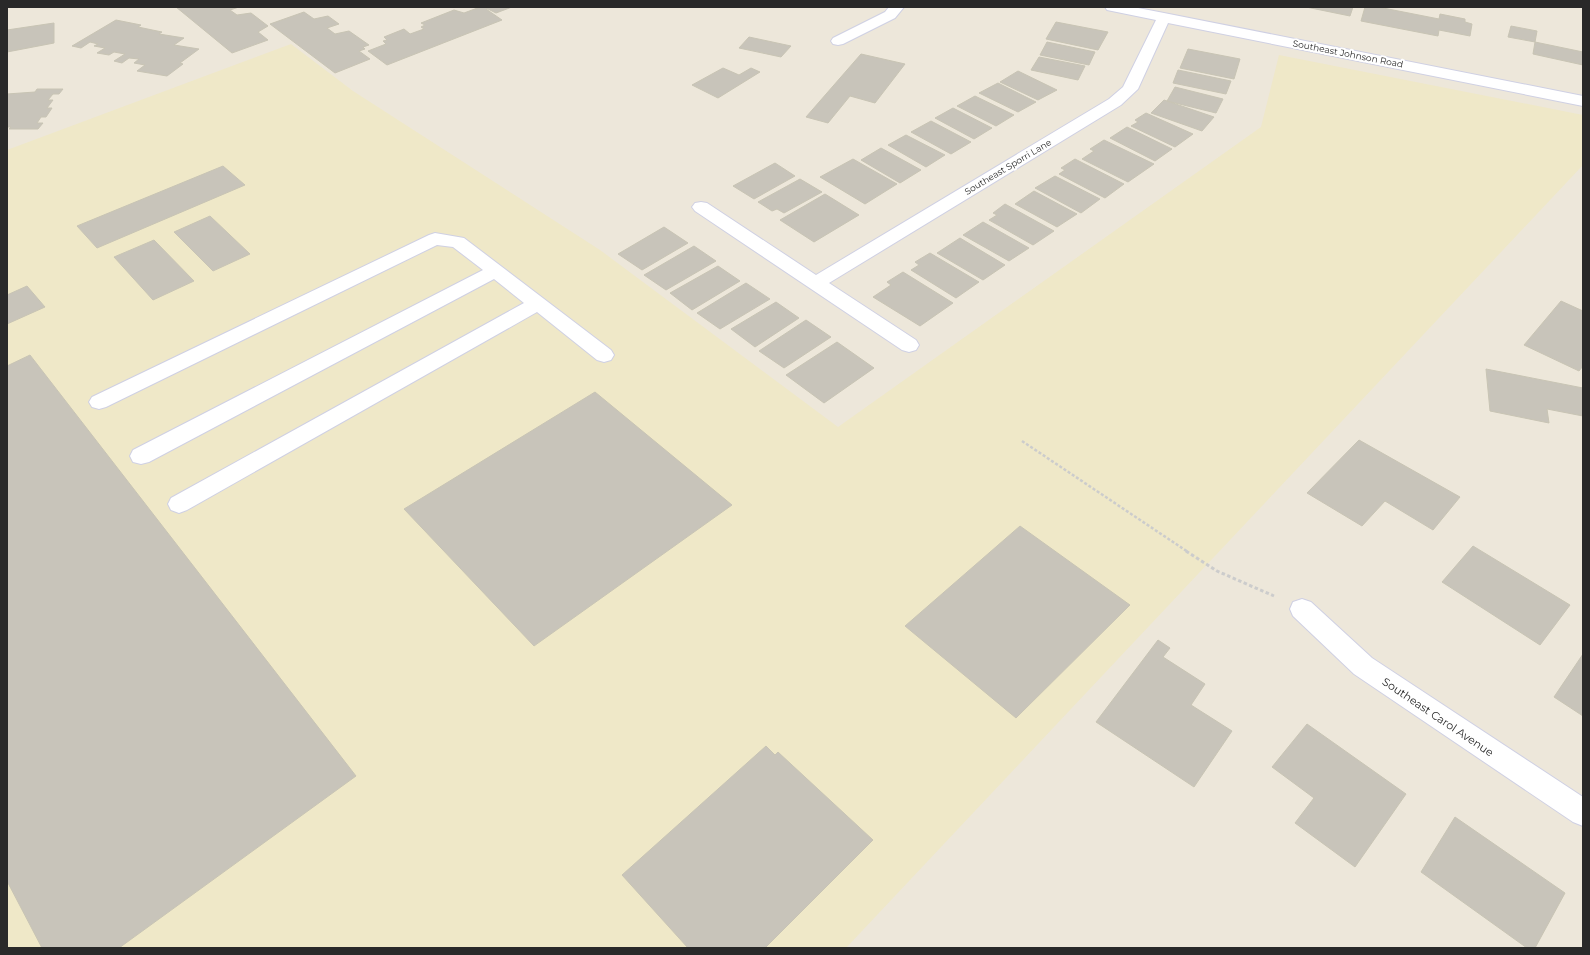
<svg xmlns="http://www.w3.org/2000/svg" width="1590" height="955" font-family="Montserrat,sans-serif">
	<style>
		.education { fill: #efe8c8 }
		.building { fill: #c8c4ba; stroke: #c8c4b4 }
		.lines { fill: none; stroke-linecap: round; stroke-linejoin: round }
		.minor-casing { stroke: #cfd0e3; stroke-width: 2 }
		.path-far1 { stroke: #ccc; stroke-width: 2.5; stroke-dasharray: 3 2; stroke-linecap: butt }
		.path { stroke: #ccc; stroke-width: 3; stroke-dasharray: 3.5 2.5; stroke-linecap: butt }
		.minor { fill: #fff; fill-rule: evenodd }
		.labels { text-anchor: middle; stroke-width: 4; stroke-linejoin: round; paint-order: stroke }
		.far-street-label { font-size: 9px; fill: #292929; stroke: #fff }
		.street-label { font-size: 11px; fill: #292929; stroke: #fff }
	</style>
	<rect width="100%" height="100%" fill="#ede7da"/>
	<path class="education" d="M291 44 353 91 600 250 838 427 1261 127 1279 55 1583 115V165L846 948H7V150Z"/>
	<path class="building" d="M176 7H239L230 10 237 15 251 13 268 26 258 32 268 40 232 53Z
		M480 7H512L496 13 488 9H486L502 20 387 65 368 51 386 44 383 41 387 40 384 37 404 29 410 34 424 29 421 27 425 25 421 23 454 10 464 13Z
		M1306 7H1353L1350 16Z
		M1365 7H1378L1439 19 1440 14 1465 19V22L1472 24 1470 36 1439 30 1438 36 1361 21Z
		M304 12 314 19 328 16 339 24 327 28 335 34 349 31 369 45 363 47 365 49 359 51 370 59 335 73 270 24Z
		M116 20 141 25 138 27 162 32 159 34 184 38 174 45 199 49 180 63 183 64 167 76 137 71 145 65 134 63 139 59 129 58 122 63 114 61 125 54 114 52 109 55 97 53 105 48 94 46 98 44 90 42 81 48 72 46Z
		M1056 22 1108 32 1098 50 1046 39Z
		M54 23V43L7 52V30Z
		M1511 26 1537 31 1535 42 1583 52V65L1533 54 1535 42 1508 37Z
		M749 37 791 46 781 57 739 48Z
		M1047 42 1095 52 1089 65 1040 55Z
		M1188 49 1240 59 1234 79 1180 68Z
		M861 54 905 64 875 103 850 96 828 123 806 117Z
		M1039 57 1085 66 1078 80 1031 70Z
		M723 68 739 75 751 68 760 72 718 98 692 85Z
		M1178 70 1231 81 1226 94 1173 83Z
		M1018 71 1057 90 1038 100 1000 82Z
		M998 83 1036 102 1018 112 979 93Z
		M1175 87 1223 99 1216 113 1167 101Z
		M37 89H63L59 94H53L48 100H53L47 108H52L46 117H41L37 123H43L38 129H9L11 127H7V94L35 92Z
		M975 96 1014 115 996 126 957 106Z
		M1164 100 1167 101 1214 117 1202 131 1151 113Z
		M953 108 992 128 974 139 935 118Z
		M1146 113 1193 134 1175 147 1131 126 1138 122 1135 120Z
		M931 121 971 142 951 154 911 132Z
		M1127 127 1172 149 1155 161 1110 138Z
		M906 135 945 155 926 167 888 145Z
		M1104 140 1154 164 1128 182 1082 159 1094 151 1090 149Z
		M881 148 921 170 900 183 861 160Z
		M853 159 897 184 865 204 820 177Z
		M1075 159 1124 184 1105 198 1059 174 1065 170 1061 168Z
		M775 163 795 176 754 199 733 186Z
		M223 166 245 185 97 248 77 226Z
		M1055 176 1100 199 1081 213 1035 188Z
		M800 179 822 192 784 213 777 209 772 211 758 202Z
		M1034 191 1077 214 1057 227 1015 204Z
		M825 194 859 215 814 242 780 220Z
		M1005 204 1054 231 1033 245 989 220 997 215 993 213Z
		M210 216 250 254 213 271 174 232Z
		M983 222 1029 248 1009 261 963 235Z
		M664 227 688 243 642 270 618 254Z
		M960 238 1005 265 983 280 937 253Z
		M154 240 194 281 153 300 114 257Z
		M694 246 716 261 666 290 644 275Z
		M930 253 979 282 956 298 911 270 919 265 915 262Z
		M718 266 740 281 692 310 670 293Z
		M903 272 953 303 920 326 873 297 891 285 887 282Z
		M746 283 770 299 720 329 697 313Z
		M27 286 45 307 7 324V295Z
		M1561 301 1583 311V366L1579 371 1524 345Z
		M776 302 799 318 755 347 731 329Z
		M806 320 831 337 784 368 759 351Z
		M837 342 874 368 824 403 786 375Z
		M30 355 356 776 119 948H42L7 881V366Z
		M1486 369 1583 388V416L1547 409 1549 423 1490 411Z
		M595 392 732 505 534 646 404 509Z
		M1359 440 1460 497 1433 530 1385 501 1362 526 1307 493Z
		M1020 526 1130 605 1016 718 905 626Z
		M1473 546 1570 605 1540 645 1442 582Z
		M1158 640 1170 648 1163 657 1205 684 1191 705 1232 731 1194 787 1096 722Z
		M1583 654V716L1554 697Z
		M1307 724 1406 794 1355 867 1295 823 1314 798 1272 767Z
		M766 746 775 755 778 752 873 840 765 948H688L622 875Z
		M1455 817 1565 893 1535 948H1527L1421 872Z"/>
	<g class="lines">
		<g class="minor-casing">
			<path id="minor" d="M889 7H904L895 18 843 44 838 45 833 44 831 41 833 38 885 12Z
				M1105 7H1133L1164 13 1583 96V106L1168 23 1138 89 1121 105 829 283 916 340 919 345 916 350 909 352 902 350 695 211 692 207 695 203 701 202 707 203 816 275 1109 99 1123 87 1156 20 1107 10Z
				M435 233 464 238 611 350 614 355 611 360 604 362 597 360 537 312 187 510 179 513 171 510 168 504 171 498 524 303 494 279 149 462 141 464 133 462 130 456 133 450 483 270 453 247 437 245 106 407 99 409 92 407 89 402 92 397 429 235Z
				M1302 599 1311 602 1372 658 1583 797V826L1573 822 1354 674 1293 616 1290 609 1293 602Z"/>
		</g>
		<path class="path-far1" d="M1022 441 1188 552"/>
		<path class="path" d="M1186 551 1217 571 1274 596"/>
		<use href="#minor" class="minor"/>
	</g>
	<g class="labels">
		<g class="far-street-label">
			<text transform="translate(1348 54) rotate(11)" y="3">Southeast Johnson Road</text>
			<text transform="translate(1008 167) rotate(-31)" y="3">Southeast Sporri Lane</text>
		</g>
		<g class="street-label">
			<text transform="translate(1438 717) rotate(34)" y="4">Southeast Carol Avenue</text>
		</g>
	</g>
	<rect width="1590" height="955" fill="none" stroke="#292929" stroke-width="16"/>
</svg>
